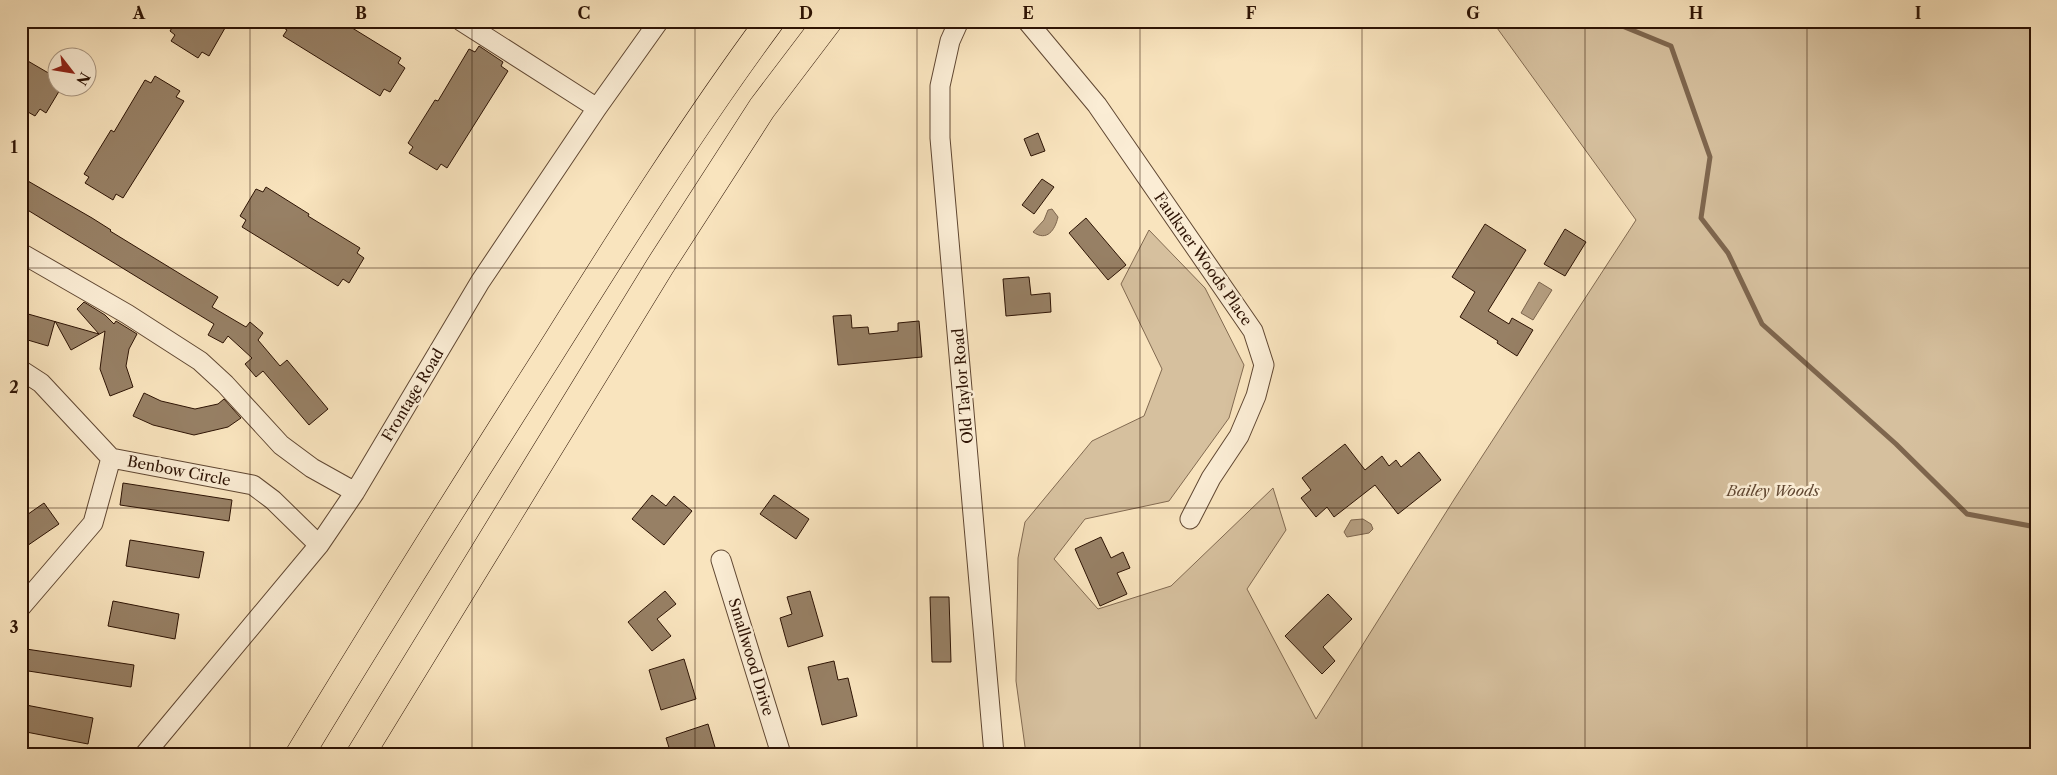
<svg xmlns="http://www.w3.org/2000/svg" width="2057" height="775" font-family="'Libre Caslon Text',serif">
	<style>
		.green { fill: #d6c09e; stroke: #826a51 }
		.water { fill: #b49d7f; stroke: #7e664e }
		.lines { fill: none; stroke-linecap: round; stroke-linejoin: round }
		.stream { stroke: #7e664e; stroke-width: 5 }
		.building { fill: #978065; stroke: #2d1304 }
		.street-casing { stroke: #604732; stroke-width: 21 }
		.highway-casing { stroke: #2d1304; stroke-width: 29 }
		.street { stroke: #fbedd5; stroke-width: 19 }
		.highway { stroke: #f9e4be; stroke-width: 28 }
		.grid { fill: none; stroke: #2d1304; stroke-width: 1; stroke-opacity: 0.55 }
		.labels { text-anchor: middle; stroke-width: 5; stroke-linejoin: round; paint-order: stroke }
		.street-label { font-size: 15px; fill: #2d1304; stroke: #fbedd5 }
		.park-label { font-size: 15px; font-style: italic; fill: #604732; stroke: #fbedd5 }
		.neatline { fill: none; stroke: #2d1304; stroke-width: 2 }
		.grid-label { font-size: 16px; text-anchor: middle; font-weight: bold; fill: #2d1304 }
	</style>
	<rect width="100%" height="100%" fill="#f9e4be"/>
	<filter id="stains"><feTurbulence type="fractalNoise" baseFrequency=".004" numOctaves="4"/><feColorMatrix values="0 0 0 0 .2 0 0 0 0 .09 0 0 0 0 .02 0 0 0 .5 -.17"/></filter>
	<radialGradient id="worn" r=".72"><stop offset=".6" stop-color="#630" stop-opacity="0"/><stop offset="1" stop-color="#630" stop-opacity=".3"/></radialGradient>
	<path class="green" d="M1492 21H2036V754H1026L1016 681 1018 558 1025 522 1092 441 1144 416 1162 369 1121 284 1149 230 1205 288 1244 365 1229 418 1169 501 1085 519 1054 559 1098 609 1171 586 1273 488 1286 530 1247 589 1316 719 1455 498 1636 220Z"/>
	<path class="water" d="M1052 209 1058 217C1055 230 1047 242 1033 232L1044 220 1048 210Z
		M1539 282 1552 290 1533 320 1521 313Z
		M1363 519 1371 524 1373 529 1369 533 1347 537 1344 532 1351 520Z"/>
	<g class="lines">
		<path class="stream" d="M1610 21 1671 46 1710 157 1701 218 1728 253 1762 324 1896 444 1967 514 2036 527"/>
	</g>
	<path class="building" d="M176 21H229L209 56 202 52 198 58 171 41 175 35 170 31Z
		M273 21H352L349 26 401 58 398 63 405 68 390 92 384 89 380 96 283 36 287 30Z
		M479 46 503 62 501 66 508 71 447 168 441 164 437 170 409 153 413 147 408 143 435 100 438 101 469 49 475 52Z
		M21 57 57 78 54 84 61 88 46 113 40 109 35 116 21 108Z
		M155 76 180 91 176 97 184 101 123 198 116 194 113 200 85 183 89 177 84 174 111 130 114 132 145 80 151 83Z
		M1038 133 1045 151 1031 156 1024 139Z
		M21 177 92 218 111 230 110 231 218 297 212 307 246 327 250 322 263 333 258 340 280 366 287 360 328 409 309 425 263 371 256 377 245 364 252 358 228 336 223 343 208 335 214 324 21 206Z
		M1042 179 1054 187 1034 214 1022 205Z
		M266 187 309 214 308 216 360 248 357 253 364 258 349 283 343 279 338 286 242 227 246 220 240 216 256 189 263 192Z
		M1086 218 1126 265 1108 280 1069 233Z
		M1485 224 1526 250 1488 311 1509 324 1512 318 1533 330 1517 356 1497 343 1498 341 1460 317 1475 292 1452 277Z
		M1565 229 1586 242 1565 276 1544 264Z
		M1029 277 1031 295 1050 293 1051 312 1006 316 1003 279Z
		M84 302 105 315 114 324 116 321 137 334 129 349 126 366 133 387 110 396 100 369 105 331 71 350 55 321 48 346 21 338V312L99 334 77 309Z
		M851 315 852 328 868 327 869 334 898 331V323L919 321 922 357 838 365 833 316Z
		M144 393 161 401 195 409 218 404 224 399 241 418 228 427 194 435 153 425 133 416Z
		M1345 444 1365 470 1382 456 1389 466 1396 460 1401 467 1419 452 1441 480 1398 514 1375 485 1334 517 1327 507 1316 517 1301 498 1311 490 1302 478Z
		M123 483 232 500 229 521 120 505Z
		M652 495 666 506 674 496 692 511 664 545 632 519Z
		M774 495 809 519 796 539 760 514Z
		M44 503 59 524 21 550V519Z
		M1101 537 1111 558 1123 552 1130 568 1117 573 1127 594 1100 606 1075 549Z
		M130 540 204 552 199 578 126 566Z
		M665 591 676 604 657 619 671 636 652 651 628 622Z
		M810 591 823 636 788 647 780 618 792 614 787 597Z
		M1328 594 1352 619 1323 647 1335 661 1322 674 1285 636Z
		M930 597H949L951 662H932Z
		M113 601 179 614 175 639 108 626Z
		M26 649 134 665 131 687 22 670Z
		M684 659 696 699 661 710 649 670Z
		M834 661 838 680 848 678 857 716 822 725 808 667Z
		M26 705 93 718 88 744 21 731Z
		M708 724 717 754H692L691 748 671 754 666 738Z"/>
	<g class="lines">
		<g class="street-casing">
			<path id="street" d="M461 21 597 108
				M959 21 950 41 940 86V138L994 754
				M1027 21 1097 105 1253 331 1264 365 1256 396 1239 436 1211 478 1190 519
				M21 253 127 314 200 361 225 384 281 445 312 468 355 492
				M21 370 41 383 111 458 253 485 273 500 319 545
				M721 560 781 754
				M21 607 93 523 111 458
				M145 754 319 545 355 492 480 282 597 108 659 21"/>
		</g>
		<g class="highway-casing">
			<path id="highway" d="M300 754C381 620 464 488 548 356 619 243 690 129 770 21
				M361 754 660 266 762 108 828 21"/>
		</g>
		<use href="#street" class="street"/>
		<use href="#highway" class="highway"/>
	</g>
	<path class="grid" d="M250 21V754M472 21V754M695 21V754M917 21V754M1140 21V754M1362 21V754M1585 21V754M1807 21V754M21 268H2036M21 508H2036"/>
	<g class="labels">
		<g class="street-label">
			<text transform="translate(1203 259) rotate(55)" y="5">Faulkner Woods Place</text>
			<text transform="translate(963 386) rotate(-95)" y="5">Old Taylor Road</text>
			<text transform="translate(413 395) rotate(-59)" y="5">Frontage Road</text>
			<text transform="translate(179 471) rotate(11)" y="5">Benbow Circle</text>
			<text transform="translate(751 657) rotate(73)" y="5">Smallwood Drive</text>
		</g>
		<g class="park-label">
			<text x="1773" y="496">Bailey Woods</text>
		</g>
	</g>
	<rect width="2057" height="775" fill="none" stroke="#f9e4be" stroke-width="55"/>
	<g transform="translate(72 72) rotate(121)"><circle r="24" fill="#fbedd5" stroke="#a99681"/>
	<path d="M0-4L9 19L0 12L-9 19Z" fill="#8f2418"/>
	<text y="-8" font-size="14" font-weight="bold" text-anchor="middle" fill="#2d1304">N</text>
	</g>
	<rect x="28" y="28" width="2002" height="720" class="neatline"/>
	<g class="grid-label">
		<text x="139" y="19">A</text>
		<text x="361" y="19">B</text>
		<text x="584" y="19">C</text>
		<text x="806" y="19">D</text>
		<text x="1028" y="19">E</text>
		<text x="1251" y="19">F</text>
		<text x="1473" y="19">G</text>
		<text x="1696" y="19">H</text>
		<text x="1918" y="19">I</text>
		<text x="14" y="153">1</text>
		<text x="14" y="393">2</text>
		<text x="14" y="633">3</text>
	</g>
	<rect width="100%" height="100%" filter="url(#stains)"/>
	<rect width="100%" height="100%" fill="url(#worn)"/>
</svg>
